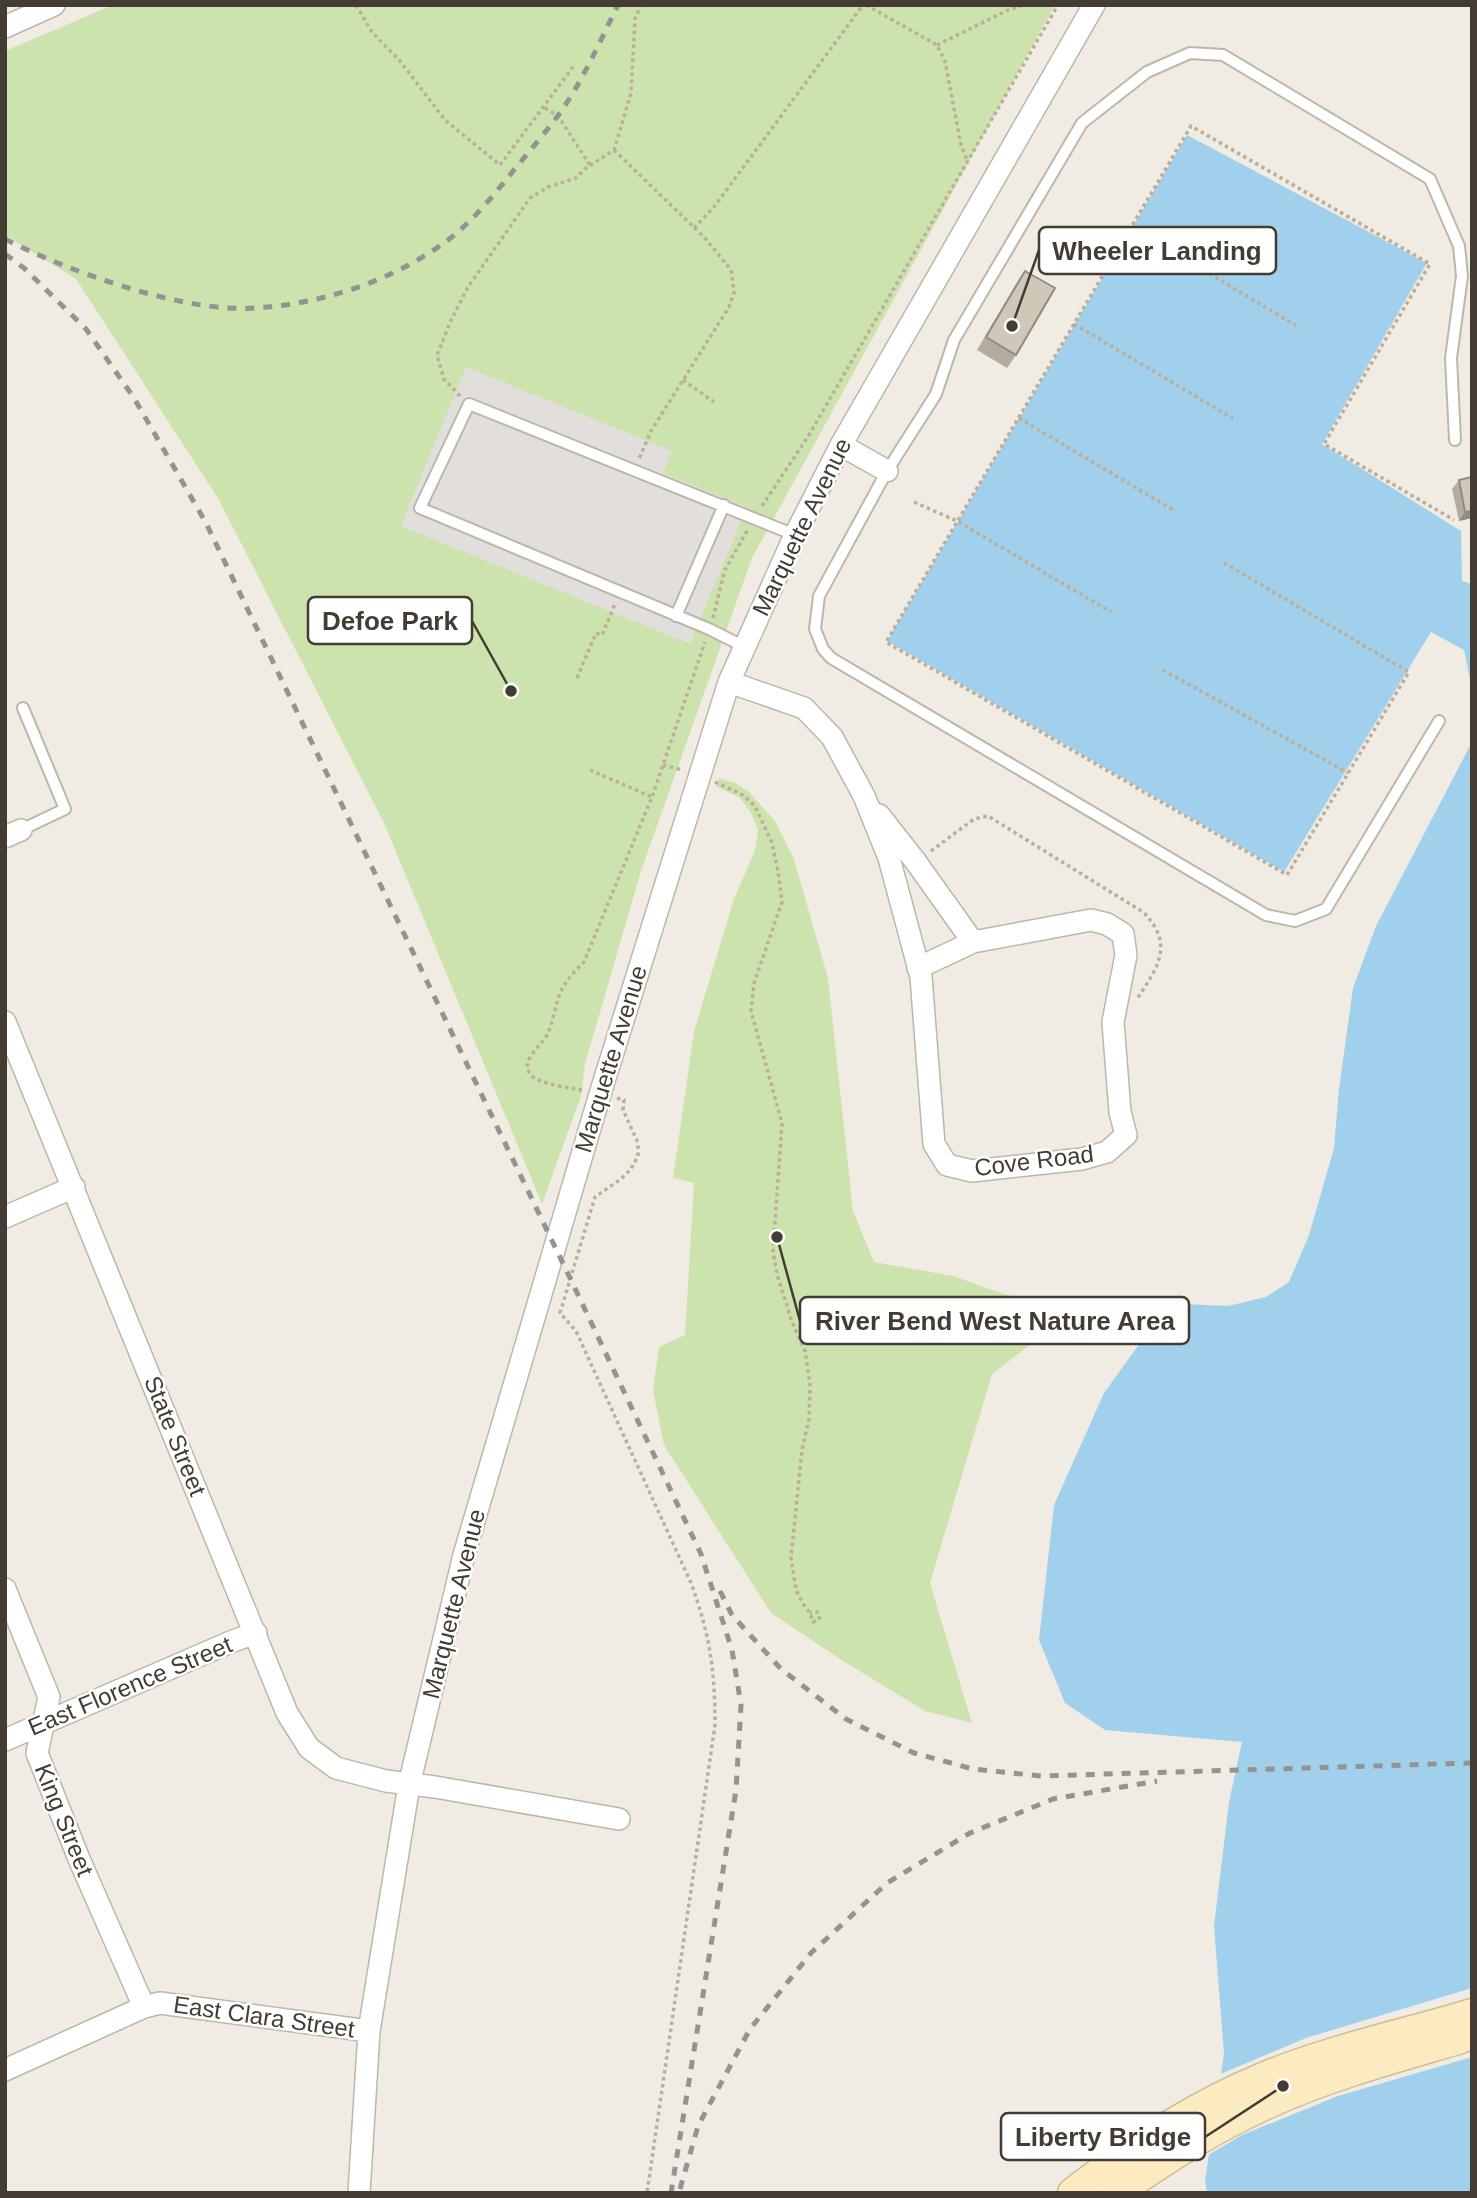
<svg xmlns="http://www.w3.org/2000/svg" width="1477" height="2198" font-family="Arial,sans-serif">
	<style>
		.green { fill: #cde3ad }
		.parking { fill: #e1dedb }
		.water { fill: #a0d0ec }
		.pier { fill: #f0ece3 }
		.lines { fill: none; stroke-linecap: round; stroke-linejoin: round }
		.lane-casing { stroke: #beb6a9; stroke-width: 14 }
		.street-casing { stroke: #beb6a9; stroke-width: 24 }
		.secondary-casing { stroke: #cfbd94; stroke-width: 33 }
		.path { stroke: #bcae98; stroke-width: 3.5; stroke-dasharray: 3.5 3.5; stroke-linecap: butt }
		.lane { stroke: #fff; stroke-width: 10 }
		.street { stroke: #fff; stroke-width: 21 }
		.secondary { stroke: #fcebc1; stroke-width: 30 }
		.rail { stroke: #939393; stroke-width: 5; stroke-dasharray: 9 9; stroke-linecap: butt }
		.wall { fill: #b4ab9f }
		.shaded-wall { fill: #928b82 }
		.building { fill: #d1c7b9; stroke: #928b82; stroke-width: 2 }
		.labels { text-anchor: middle; stroke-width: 5; stroke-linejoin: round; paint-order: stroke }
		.street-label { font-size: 24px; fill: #423c33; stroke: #fff }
		.leader { fill: none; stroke: #423c33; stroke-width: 2.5 }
		.callout-dot { fill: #423c33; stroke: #fff; stroke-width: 2.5 }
		.callout { fill: #fff; stroke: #423c33; stroke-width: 2.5 }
		.callout-label { font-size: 26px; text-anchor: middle; font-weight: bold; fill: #423c33 }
	</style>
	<rect width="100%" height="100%" fill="#f0ece3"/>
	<path class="green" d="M113 5H1055L752 558 641 871 585 1064 581 1096 542 1204 384 823 219 500 76 279 5 235V51Z
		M719 778 735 783 749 792 775 821 794 859 828 978 853 1211 874 1262 953 1276 1067 1316 992 1374 930 1583 972 1723 925 1711 843 1661 771 1613 664 1445 653 1390 659 1347 685 1335 694 1183 673 1178 694 1031 734 899 755 850 758 830 750 811 740 798 716 786Z"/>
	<path class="parking" d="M466 367 672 451 663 473 747 507 690 644 401 526Z"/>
	<path class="water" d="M1187 135 1427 263 1322 444 1461 531 1462 581 1472 584V689L1464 650 1431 632 1284 872 887 641Z
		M1472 742V2193H1207L1205 2181 1224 2054 1214 1926 1229 1802 1242 1742 1105 1730 1065 1703 1039 1640 1054 1505 1104 1393 1156 1321 1184 1304 1228 1306 1266 1297 1289 1282 1309 1235 1334 1148 1339 1089 1353 988 1376 926Z"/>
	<path class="pier" d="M1472 1988V2057L1338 2096 1242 2135 1205 2157 1218 2075 1306 2038Z"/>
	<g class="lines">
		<g class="lane-casing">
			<path id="lane" d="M676 616 724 505
				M743 646 709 629 420 508 469 404 795 535
				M1439 721 1326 909 1295 921 1266 915 831 658 823 649 815 629 819 596 887 471 936 394 954 340 1082 123 1147 72 1190 53 1223 55 1430 179 1459 246 1462 276 1451 358 1455 440
				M21 830 65 809 23 708"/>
		</g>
		<g class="street-casing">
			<path id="street" d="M5 27 54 5
				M841 445 887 471
				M729 682 804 708 832 737 864 796 889 858 921 977 934 1144 947 1165 972 1171 1082 1159 1107 1152 1126 1135 1120 1112 1113 1022 1126 955 1123 934 1107 924 1091 920 973 942 918 968
				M879 815 916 862 973 942
				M5 837 21 830
				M5 1022 287 1713 309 1748 336 1768 386 1781 435 1787 619 1819
				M5 1217 74 1187
				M5 1589 49 1697 37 1753 79 1859 144 2007
				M5 1740 233 1641 256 1633
				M5 2070 144 2007 160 2003 369 2031
				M359 2193 369 2031 409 1785 464 1555 600 1094 729 682 795 535 841 445 1094 5"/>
		</g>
		<g class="secondary-casing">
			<path id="secondary" d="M1073 2193C1132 2147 1195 2106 1263 2078 1330 2050 1403 2035 1472 2014
				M1116 2193C1165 2159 1214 2127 1268 2103 1329 2075 1397 2057 1461 2038"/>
		</g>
		<path class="path" d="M356 5 372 32 400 61 445 120 500 165 573 67
			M866 5 937 45 945 61 961 145 967 160
			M937 45 1008 10 1024 5
			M545 108 558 116 590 165
			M614 150 704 237 731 270 734 292 729 307 651 431 639 459
			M1131 227 1297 326
			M694 228 714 207 863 5
			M1074 324 1237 421
			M683 380 714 402
			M460 396 444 379 437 355 452 318 468 287 530 198 548 187 576 178 585 169 614 150 631 93 635 19 641 5
			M1019 418 1173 510
			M914 502 957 521 1111 612
			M762 506 809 435 1058 5
			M1224 563 1409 672 1287 875 886 642 1191 126 1430 264 1324 444 1454 520
			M713 618 725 570 747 531
			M1163 670 1348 773
			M577 678 596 633 602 635 615 604
			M663 765 682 770
			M590 770 652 797
			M715 782 743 795 755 806 772 843 778 871 782 902 754 983 751 1011 782 1123 773 1251 777 1274 792 1322 805 1351 810 1384 809 1419 802 1450 791 1557 796 1590 804 1605 810 1613 813 1622 819 1620 820 1615 817 1612 810 1613
			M931 851 974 819 988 816 1143 912C1175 944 1158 967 1137 999
			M582 1090C571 1088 538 1084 531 1075 518 1061 543 1045 548 1033 553 1022 555 1008 559 996 564 982 574 972 584 962L652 797 705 642
			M617 1098 624 1100 623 1110 638 1143V1156L631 1169 621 1179 595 1197 560 1313 576 1331 691 1583C710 1635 715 1670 715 1725L647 2193"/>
		<use href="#lane" class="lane"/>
		<use href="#street" class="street"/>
		<use href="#secondary" class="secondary"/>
		<path class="rail" d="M5 239C67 271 184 313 254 308 324 304 396 280 452 237 474 219 492 197 510 175 525 156 542 137 557 117 582 83 599 43 618 5
			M5 254 24 268 86 329 134 398 206 523 570 1278 701 1554 732 1650 741 1705 736 1790 671 2193
			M720 1591 732 1615 781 1669 846 1719 914 1753 973 1769 1041 1776 1472 1763
			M680 2189 698 2126 750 2029 811 1953 887 1883 970 1833 1053 1799 1157 1781"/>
	</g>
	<path class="wall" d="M1025 271 1016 355 1007 368 977 350 1016 284Z
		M1472 477V518L1459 521 1452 489 1459 480Z"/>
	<path class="shaded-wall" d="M1472 511V518L1459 521 1465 512Z"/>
	<path class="building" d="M1025 271 1055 288 1016 355 986 337Z
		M1472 477V511L1465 512 1459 480Z"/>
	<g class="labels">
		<g class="street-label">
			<text transform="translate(802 527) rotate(-64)" y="8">Marquette Avenue</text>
			<text transform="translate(611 1059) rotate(-73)" y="8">Marquette Avenue</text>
			<text transform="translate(1034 1161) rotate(-7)" y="8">Cove Road</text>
			<text transform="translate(175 1436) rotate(68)" y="8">State Street</text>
			<text transform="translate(454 1604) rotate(-76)" y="8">Marquette Avenue</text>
			<text transform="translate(130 1686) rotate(-23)" y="8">East Florence Street</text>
			<text transform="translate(64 1820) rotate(68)" y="8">King Street</text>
			<text transform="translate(264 2017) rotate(8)" y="8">East Clara Street</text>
		</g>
	</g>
	<path class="leader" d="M1012 326L1039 250M511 691L472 621M777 1237L800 1321M1283 2086L1205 2137"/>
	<g class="callout-dot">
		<circle cx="1012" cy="326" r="7"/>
		<circle cx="511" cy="691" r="7"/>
		<circle cx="777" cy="1237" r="7"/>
		<circle cx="1283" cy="2086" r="7"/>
	</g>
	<g class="callout">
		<rect x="1039" y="227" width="237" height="47" rx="7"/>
		<rect x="308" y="597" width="164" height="47" rx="7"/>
		<rect x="800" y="1297" width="389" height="47" rx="7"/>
		<rect x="1001" y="2113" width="204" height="47" rx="7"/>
	</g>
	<g class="callout-label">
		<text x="1157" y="260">Wheeler Landing</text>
		<text x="390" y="630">Defoe Park</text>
		<text x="995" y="1330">River Bend West Nature Area</text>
		<text x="1103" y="2146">Liberty Bridge</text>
	</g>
	<rect width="1477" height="2198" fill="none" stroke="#423c33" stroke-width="14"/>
</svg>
